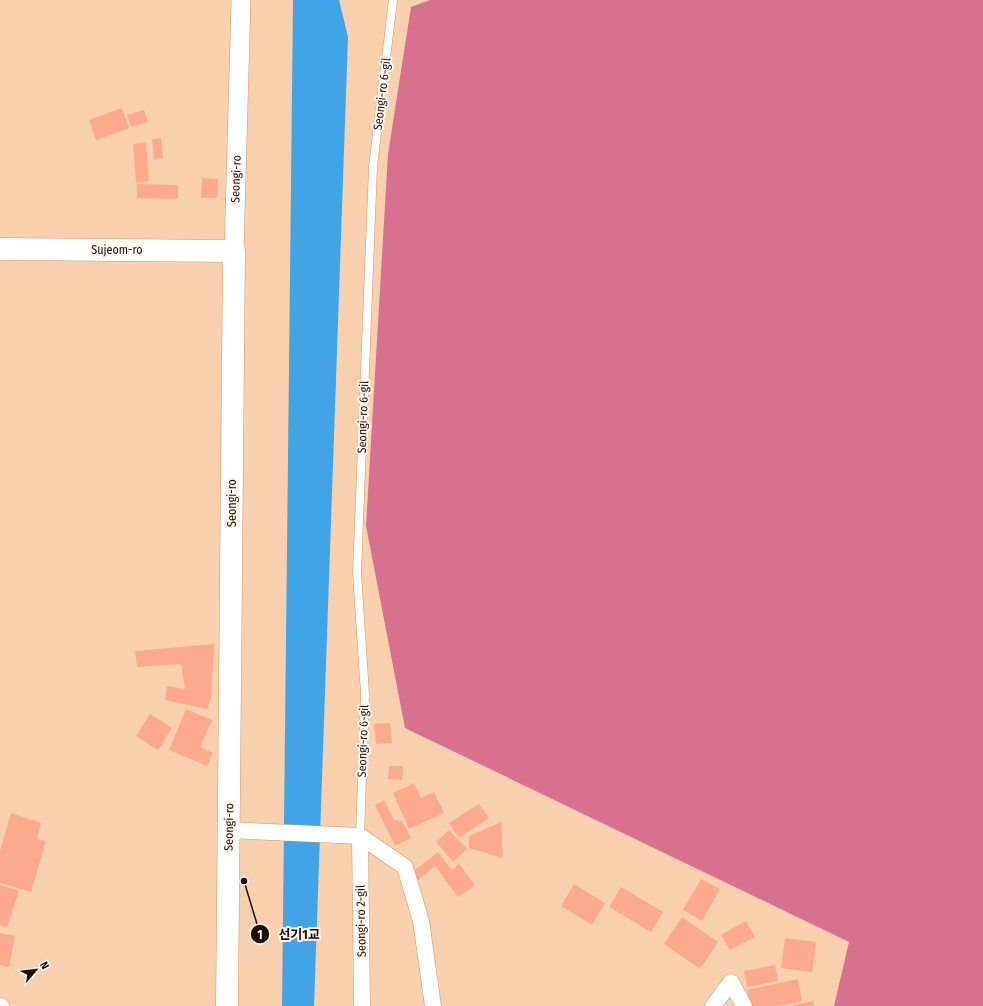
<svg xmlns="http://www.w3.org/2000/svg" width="983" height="1006" font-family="'Fira Sans Condensed','Noto Sans KR',sans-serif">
<rect width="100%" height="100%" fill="#f8d0ae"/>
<!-- forest -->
<path fill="#d87090" d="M430 0H983V1006H834L849 942 405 728 366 526 388 154 411 7Z"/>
<!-- water -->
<path fill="#40a4e7" d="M293 0H339L348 37 314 1006H282Z"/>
<!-- building -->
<path fill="#fcaa8b" d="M122 108 129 128 96 140 89 120Z
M144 110 148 122 131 127 127 115Z
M161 138 163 158 154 159 152 139Z
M146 143 149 181 136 183 133 144Z
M202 178 218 179 217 198H201Z
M137 184 178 185V199L137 198Z
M214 644 211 698 207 709 165 700 167 686 185 689 181 664 137 667 135 651Z
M186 709 212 720 200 747 213 753 207 766 169 750Z
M150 714 172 728 158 750 136 736Z
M390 723 392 743 376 744 374 724Z
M389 766H403L402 780 388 779Z
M414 783 421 798 434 792 444 813 409 829 393 793Z
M384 800 394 820 402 821 411 838 395 846 375 805Z
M479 804 489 818 459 838 449 823Z
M11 813 41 823 37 839 46 841 31 892 0 883V851Z
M501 822 503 858 469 848V836Z
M449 830 467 849 453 862 436 842Z
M438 852 452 870 459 864 475 885 458 897 435 866 417 881 411 873Z
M701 879 720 889 702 921 683 910Z
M574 884 605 903 592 925 561 906Z
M0 885 19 891 7 927 0 925Z
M621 887 663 912 651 932 609 907Z
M682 917 718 942 700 969 664 944Z
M746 921 755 937 730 950 721 935Z
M0 933 15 936 9 967 0 965Z
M785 938 816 942 812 972 781 968Z
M775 965 778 981 747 987 744 971Z
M798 979 802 1001 777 1006H750L747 990Z
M813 1001 814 1006H793V1005Z"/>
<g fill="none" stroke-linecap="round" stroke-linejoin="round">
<!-- service casing -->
<g stroke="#d3955c" stroke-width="9">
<path id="service" d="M360 836 365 694 357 573 373 167 393 0"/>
</g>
<!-- minor casing -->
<g stroke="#d3955c" stroke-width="17">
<path id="minor" d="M229 830 360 836 405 867 421 921 433 1006
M360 836 362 1006
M0 1006H1
M713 1006 731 982 744 1006"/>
</g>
<!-- tertiary casing -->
<g stroke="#d3955c" stroke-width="20">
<path id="tertiary" d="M234 251 241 0"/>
</g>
<!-- secondary casing -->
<g stroke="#d3955c" stroke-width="23">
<path id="secondary" d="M0 249 234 251 227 1006"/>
</g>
<!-- service -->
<use href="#service" stroke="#fff" stroke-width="8"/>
<!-- minor -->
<use href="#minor" stroke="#fff" stroke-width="16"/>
<!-- tertiary -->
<use href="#tertiary" stroke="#fff" stroke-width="19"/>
<!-- secondary -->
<use href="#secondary" stroke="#fff" stroke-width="22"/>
</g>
<g text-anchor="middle" stroke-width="4" stroke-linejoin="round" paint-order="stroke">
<!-- street labels -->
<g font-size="12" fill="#220b00" stroke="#fff8f2">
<text transform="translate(382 94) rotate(-83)" y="4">Seongi-ro 6-gil</text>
<text transform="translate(236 179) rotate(-88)" y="4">Seongi-ro</text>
<text x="117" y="254">Sujeom-ro</text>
<text transform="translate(363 417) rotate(-88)" y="4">Seongi-ro 6-gil</text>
<text transform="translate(232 503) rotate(-90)" y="4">Seongi-ro</text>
<text transform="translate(363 741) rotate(-88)" y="4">Seongi-ro 6-gil</text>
<text transform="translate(229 827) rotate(-89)" y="4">Seongi-ro</text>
<text transform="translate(361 921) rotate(-91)" y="4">Seongi-ro 2-gil</text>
</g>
</g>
<!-- callouts -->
<path fill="none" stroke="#220b00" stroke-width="1.5" d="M244 881L260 934"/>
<g fill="#220b00" stroke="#fff8f2" stroke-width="1.5">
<circle cx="244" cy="881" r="4"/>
<circle cx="260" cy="934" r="10"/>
</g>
<g font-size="12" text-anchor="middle" font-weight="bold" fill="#fff">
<text x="260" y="939">1</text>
</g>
<g font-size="13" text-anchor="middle" font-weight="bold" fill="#220b00" stroke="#fff8f2" stroke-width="4" stroke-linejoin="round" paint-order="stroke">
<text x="299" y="939">선기1교</text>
</g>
<!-- north arrow -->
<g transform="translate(36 970) rotate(62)" stroke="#fff8f2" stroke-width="3" paint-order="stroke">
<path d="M0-3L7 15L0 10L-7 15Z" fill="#220b00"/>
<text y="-6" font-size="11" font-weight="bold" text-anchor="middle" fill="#220b00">N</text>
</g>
</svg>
